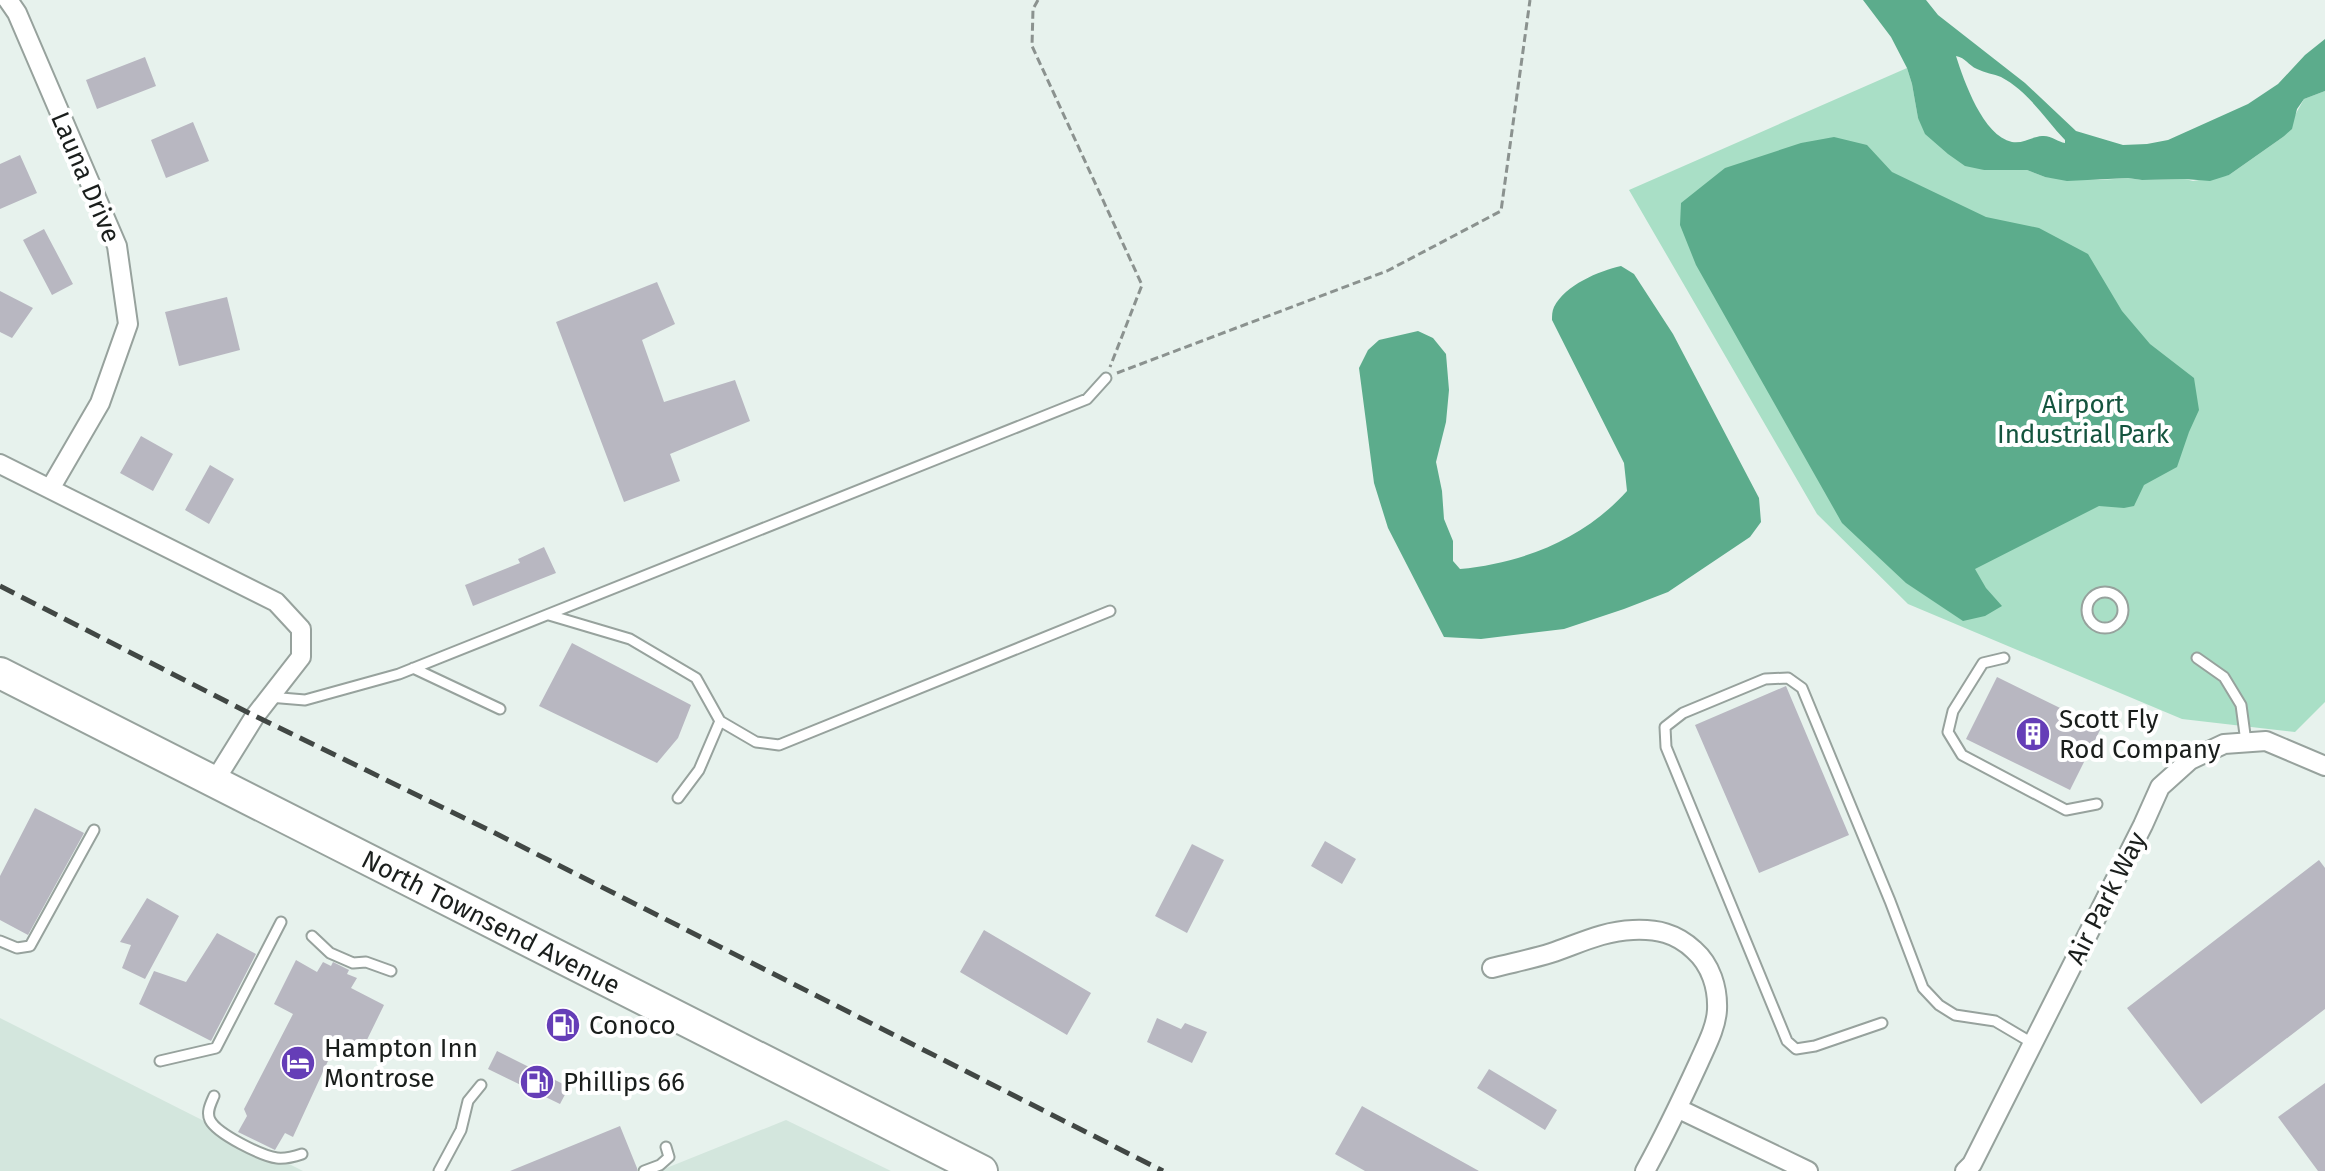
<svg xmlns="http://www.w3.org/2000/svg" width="2325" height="1171" font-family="'Fira Sans',sans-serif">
<rect width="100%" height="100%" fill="#e7f2ed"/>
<!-- built -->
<path fill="#d3e6dd" d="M0 1018 303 1171H0Z
M786 1120 891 1171H659Z"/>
<!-- green -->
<path fill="#a9dfc6" d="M1907 68 1912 84 1918 118 1984 170H2027L2045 177 2100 180 2128 178 2142 180 2185 179 2193 181 2229 175 2283 137 2304 99 2325 91V702L2295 732 2182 719 1908 604 1817 514 1629 190Z"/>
<!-- water -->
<path fill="#5cac8c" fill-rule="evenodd" d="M1863 0H1926L1938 15 2025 83 2076 131 2123 145 2147 144 2168 140 2248 104 2278 84 2305 55 2325 39V91L2304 99 2297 109 2292 129 2283 137 2229 175 2210 181 2185 179 2142 180 2128 178 2067 181 2045 177 2027 170H1984L1965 166 1948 154 1925 134 1918 118 1912 84 1907 68 1891 37ZM1956 56C1966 58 1968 65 1977 69 1985 73 1994 74 2001 77 2028 91 2045 119 2065 140V143C2058 142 2051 135 2042 136 2031 137 2023 144 2012 142 1983 136 1964 81 1956 56Z
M1834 137 1867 145 1892 172 1986 217 2039 228 2088 254 2122 311 2150 344 2194 378 2199 410 2189 432 2177 467 2144 485 2134 506 2124 508 2099 506 1975 569 1986 588 2002 606 1985 616 1963 621 1906 583 1842 523 1696 265 1680 225 1681 203 1725 168 1801 143Z
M1621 266 1634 274 1673 334 1759 498 1761 522 1750 537 1668 592 1624 609 1564 629 1481 639 1444 637 1388 528 1374 483 1359 368 1368 350 1379 340 1418 331 1433 338 1446 354 1449 390 1446 422 1436 462 1442 491 1444 519 1453 541V561L1460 569C1523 563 1584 539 1627 491L1624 463 1552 320C1552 316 1552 311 1554 307 1565 285 1599 271 1621 266Z"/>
<!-- building -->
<path fill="#b8b7c1" d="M145 57 156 86 97 109 86 80Z
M193 122 209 161 166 178 151 140Z
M20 155 37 193 0 209V164Z
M44 229 73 284 52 295 23 240Z
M657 282 675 324 642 340 664 402 735 380 750 421 670 454 680 481 624 502 556 322Z
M0 291 33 308 12 338 0 332Z
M227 297 240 350 179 366 165 312Z
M141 436 173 454 153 491 120 473Z
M210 465 234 479 209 524 185 510Z
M544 547 556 573 473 606 465 585 520 563 518 559Z
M572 643 691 705 678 738 657 763 539 706Z
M1997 677 2101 728 2070 790 1966 739Z
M1786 686 1849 835 1759 873 1695 725Z
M35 808 84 833 28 935 0 920V876Z
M1325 841 1356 859 1342 884 1311 866Z
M1192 844 1224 860 1187 933 1155 916Z
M2319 860 2325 868V1009L2201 1104 2127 1008Z
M147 898 179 916 145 979 122 968 131 945 120 942Z
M984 930 1091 993 1067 1035 960 972Z
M217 933 256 954 211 1041 139 1004 154 971 186 982Z
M296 960 317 972 323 962 331 966 333 962 349 970 347 974 357 978 351 988 384 1005 362 1050 339 1037 293 1137 285 1133 275 1150 238 1132 247 1116 244 1109 293 1014 274 1004Z
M1157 1018 1181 1029 1185 1023 1207 1032 1192 1063 1147 1042Z
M497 1051 569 1087 560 1104 488 1069Z
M1489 1069 1557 1110 1545 1130 1477 1088Z
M2325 1083V1171H2318L2278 1117Z
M1362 1106 1479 1171H1365L1335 1154Z
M620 1126 637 1168V1171H510Z"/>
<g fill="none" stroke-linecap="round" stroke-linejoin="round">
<!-- service casing -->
<g stroke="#97a29d" stroke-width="13">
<path id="service" d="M2087 610a18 18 0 1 1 36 0a18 18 0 1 1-36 0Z
M549 615 630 639 696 678 720 721 756 742 779 745 1110 611
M2004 658 1983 663 1953 711 1948 732 1962 755 2066 810 2097 804
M2197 658 2224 677 2241 705 2246 742
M413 668 500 709
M269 697 305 700 399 674 1087 399 1106 378
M678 798 699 770 720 721
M312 936 330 953 353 963 366 962 391 971
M0 941 17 948 30 946 94 830
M1882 1023 1815 1046 1796 1049 1787 1041 1666 747 1665 727 1683 713 1765 679 1788 678 1802 688 1890 901 1923 988 1939 1005 1955 1015 1995 1021 2034 1044
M160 1061 216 1048 281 922
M214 1096C211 1103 206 1112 210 1120 217 1134 262 1156 277 1158 286 1159 293 1157 302 1154
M439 1171 461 1130 468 1101 481 1085
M644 1171 660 1165 669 1157 666 1147"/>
</g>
<!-- minor casing -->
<g stroke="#97a29d" stroke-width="22">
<path id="minor" d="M0 464 50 489 100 403 128 324 117 246 17 13 8 0
M50 489 276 602 301 629V657L255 716 214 782
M1492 968C1511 963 1532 959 1551 953 1578 944 1603 931 1633 930 1657 929 1676 933 1694 950 1711 965 1718 988 1717 1010 1716 1028 1706 1046 1699 1062 1682 1099 1665 1135 1645 1171
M1679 1109 1808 1171
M1965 1171 1972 1164 2143 825 2160 787 2190 760 2224 744 2266 741 2325 766"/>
</g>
<!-- trunk casing -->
<g stroke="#97a29d" stroke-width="34">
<path id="trunk" d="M0 673 982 1171"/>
</g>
<!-- path -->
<path stroke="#8b928f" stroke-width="3" stroke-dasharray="8 4" stroke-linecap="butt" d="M1038 0 1033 9 1032 46 1142 285 1110 367
M1117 373 1387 271 1501 211 1530 0"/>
<!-- service -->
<use href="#service" stroke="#fff" stroke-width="9"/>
<!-- minor -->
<use href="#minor" stroke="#fff" stroke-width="18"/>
<!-- trunk -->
<use href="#trunk" stroke="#fff" stroke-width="30"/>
<!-- rail -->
<path stroke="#414744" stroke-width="5" stroke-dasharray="16 8" stroke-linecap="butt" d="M0 586 255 716 495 833 1163 1171"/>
</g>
<!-- icons -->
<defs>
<g id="building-disc" transform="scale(1.8)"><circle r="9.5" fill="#653eb7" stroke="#fff"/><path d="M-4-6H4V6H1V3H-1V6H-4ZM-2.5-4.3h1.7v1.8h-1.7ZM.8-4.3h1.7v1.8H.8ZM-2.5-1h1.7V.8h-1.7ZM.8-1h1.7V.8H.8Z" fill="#fff"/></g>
<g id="fuel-disc" transform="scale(1.8)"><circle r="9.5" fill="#653eb7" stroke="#fff"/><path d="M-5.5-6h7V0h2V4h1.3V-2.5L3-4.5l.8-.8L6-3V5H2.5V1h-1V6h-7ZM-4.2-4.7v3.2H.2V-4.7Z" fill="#fff"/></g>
<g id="hotel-disc" transform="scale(1.8)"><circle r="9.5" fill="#653eb7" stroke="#fff"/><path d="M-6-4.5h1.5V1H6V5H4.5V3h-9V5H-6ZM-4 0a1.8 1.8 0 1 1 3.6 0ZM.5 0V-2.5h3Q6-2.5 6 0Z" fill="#fff"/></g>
</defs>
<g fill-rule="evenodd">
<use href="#building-disc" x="2033" y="734"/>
<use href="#fuel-disc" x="563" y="1025"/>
<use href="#hotel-disc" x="298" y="1063"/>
<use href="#fuel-disc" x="537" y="1082"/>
</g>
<g text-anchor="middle" stroke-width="8" stroke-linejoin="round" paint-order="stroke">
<!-- street labels -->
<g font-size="26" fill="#1a1e1c" stroke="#fff">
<text transform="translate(86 177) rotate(67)" y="9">Launa Drive</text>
<text transform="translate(2106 898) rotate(-63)" y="9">Air Park Way</text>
<text transform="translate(491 922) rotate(27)" y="9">North Townsend Avenue</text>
</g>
<!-- park labels -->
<g font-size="26" fill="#14543e" stroke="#fff">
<text x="2083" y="413">Airport<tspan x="2083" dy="30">Industrial Park</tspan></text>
</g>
<!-- poi labels -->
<g font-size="26" fill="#1a1e1c" stroke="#fff" text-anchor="start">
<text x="2059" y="728">Scott Fly<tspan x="2059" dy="30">Rod Company</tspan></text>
<text x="589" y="1034">Conoco</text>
<text x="324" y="1057">Hampton Inn<tspan x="324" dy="30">Montrose</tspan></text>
<text x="563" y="1091">Phillips 66</text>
</g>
</g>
</svg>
